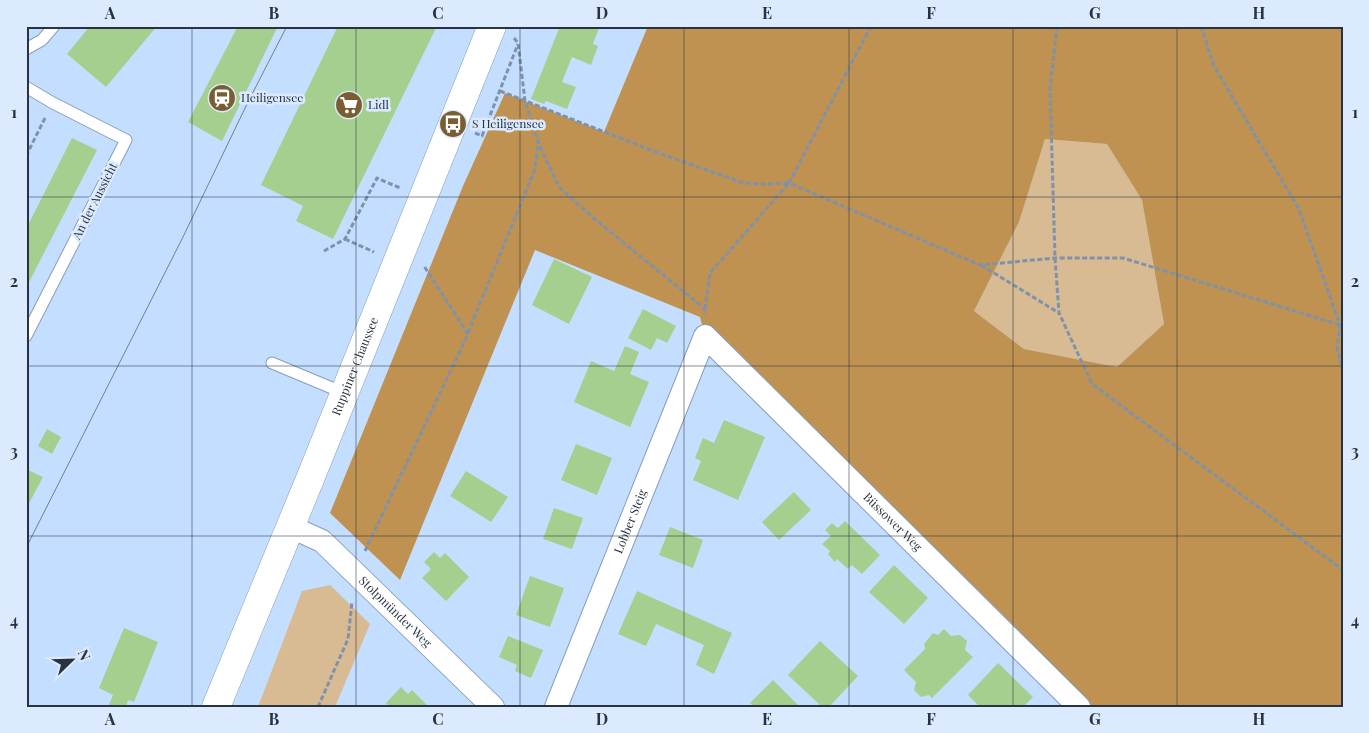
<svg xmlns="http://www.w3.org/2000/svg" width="1369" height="733" font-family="'Playfair Display',serif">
<rect width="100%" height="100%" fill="#c4deff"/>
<!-- green -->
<path fill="#d8ba93" d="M1045 139 1107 144 1142 200 1164 324 1117 367 1024 349 974 311 1019 222Z
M330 585 370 624 335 707H258L302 591Z"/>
<!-- forest -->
<path fill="#bf9251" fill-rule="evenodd" d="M648 26H1343V707H1079L705 336 700 317 535 250 400 580 330 513 463 186 505 93 604 132ZM1045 139 1107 144 1142 200 1164 324 1117 367 1024 349 974 311 1019 222Z"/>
<!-- building -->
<path fill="#a5cf8e" d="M90 26H157L106 87 67 54Z
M238 26H278L222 141 188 122Z
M338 26H437L333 239 296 221 303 206 261 185Z
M560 26H595L599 28 593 44 598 46 591 65 572 57 562 82 576 87 567 109 546 101 544 104 531 99Z
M72 138 97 150 26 288V229Z
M554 259 592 277 569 324 532 305Z
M643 309 676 326 667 343 657 338 651 350 628 338Z
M625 346 639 352 630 374 649 382 630 427 574 402 591 361 614 371Z
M724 420 765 437 738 500 693 480 701 461 695 458 703 438 714 443Z
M47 429 61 437 52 454 38 446Z
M576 444 612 458 597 495 561 480Z
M28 470 43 477 26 509V472Z
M466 471 508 497 491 522 450 496Z
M794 492 811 510 779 540 762 522Z
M554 508 583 518 572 549 543 539Z
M845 521 880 555 862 574 852 565 848 569 837 559 835 562 828 554 830 551 822 544 831 536 825 530 832 523 838 528Z
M670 527 703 540 693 568 659 555Z
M434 552 440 558 445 553 469 577 446 601 422 578 431 569 424 562Z
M894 565 928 598 904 624 869 592Z
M530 576 564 588 550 627 516 615Z
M637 591 732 633 714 674 696 665 704 645 656 624 646 646 618 634Z
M124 628 158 642 134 702 128 700 126 707H108L113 695 99 688Z
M944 629 951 636 960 635 967 641 965 650 973 657 932 698 929 695 921 697 914 690 916 682 904 670 925 649 924 644 933 633 938 635Z
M508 636 543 650 531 678 515 671 517 665 499 657Z
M820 641 858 676 829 707H822L788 675Z
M998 663 1033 697 1023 707H980L968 695Z
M773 680 800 707H754L750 703Z
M401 687 408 694 412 690 429 707H390L386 703Z"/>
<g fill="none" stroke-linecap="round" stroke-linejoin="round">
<!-- lane casing -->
<g stroke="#869ebd" stroke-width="13">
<path id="lane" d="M26 49 42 40 54 26
M26 87 53 103 126 140 26 336
M272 363 344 393"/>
</g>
<!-- street casing -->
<g stroke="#869ebd" stroke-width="24">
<g id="street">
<path id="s1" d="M291 527 322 541 493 707"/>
<path id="s2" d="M556 707 705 336 1079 707"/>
</g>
</g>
<!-- secondary casing -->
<g stroke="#869ebd" stroke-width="29">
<g id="secondary">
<path id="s3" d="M216 707 310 479 492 26"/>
</g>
</g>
<!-- path -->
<path stroke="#7f92ab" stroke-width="3" stroke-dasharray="5 2.5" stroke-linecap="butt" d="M871 26 789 183 980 265 1055 258H1123L1340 325 1343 324
M1057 26 1050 89 1055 258 1059 313 1092 384 1343 570
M1201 26 1214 66 1299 209 1340 325 1337 348 1343 371
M514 38 518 43 525 101 538 142 559 187 597 221 705 309V315
M500 91 656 152 744 183 764 184 789 183
M475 133 482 136 518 44
M26 156 45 118
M345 239 374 252
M324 251 345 239 377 178 400 188
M981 265 1059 313
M705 309 710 273 789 183
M468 333 535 169 538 143
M365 551 468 334 424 266
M318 707 348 639 352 602"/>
<!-- lane -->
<use href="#lane" stroke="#fff" stroke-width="11"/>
<!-- street -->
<use href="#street" stroke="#fff" stroke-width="22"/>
<!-- secondary -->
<use href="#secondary" stroke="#fff" stroke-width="28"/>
<!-- tram -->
<path stroke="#6f8096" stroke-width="1" d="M26 548 183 237 247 104 287 26"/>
</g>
<!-- grid -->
<path fill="none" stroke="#293340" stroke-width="1" stroke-opacity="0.55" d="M192 26V707M356 26V707M520 26V707M684 26V707M849 26V707M1013 26V707M1177 26V707M26 197H1343M26 366H1343M26 536H1343"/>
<!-- icons -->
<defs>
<g id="station-disc" transform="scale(1.4375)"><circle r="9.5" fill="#7b5d32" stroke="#dbeafe"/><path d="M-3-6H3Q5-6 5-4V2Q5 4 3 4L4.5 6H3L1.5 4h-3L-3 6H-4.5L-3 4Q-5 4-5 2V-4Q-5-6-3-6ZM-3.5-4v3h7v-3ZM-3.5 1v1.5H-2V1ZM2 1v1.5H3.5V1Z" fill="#fff"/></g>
<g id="supermarket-disc" transform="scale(1.4375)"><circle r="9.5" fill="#7b5d32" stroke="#dbeafe"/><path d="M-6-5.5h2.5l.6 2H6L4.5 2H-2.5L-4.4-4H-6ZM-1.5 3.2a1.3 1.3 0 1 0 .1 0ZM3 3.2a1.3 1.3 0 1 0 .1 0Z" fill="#fff"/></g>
<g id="bus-disc" transform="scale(1.4375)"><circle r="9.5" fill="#7b5d32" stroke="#dbeafe"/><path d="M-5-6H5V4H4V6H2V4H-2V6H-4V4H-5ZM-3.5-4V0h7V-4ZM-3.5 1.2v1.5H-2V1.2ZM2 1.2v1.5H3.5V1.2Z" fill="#fff"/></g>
</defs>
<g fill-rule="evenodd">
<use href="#station-disc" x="222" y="98"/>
<use href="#supermarket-disc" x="349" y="105"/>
<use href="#bus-disc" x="453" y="124"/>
</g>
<g text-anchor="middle" stroke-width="5" stroke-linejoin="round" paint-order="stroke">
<!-- poi labels -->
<g font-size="12" fill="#293340" stroke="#dbeafe" text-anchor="start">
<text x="241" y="102">Heiligensee</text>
<text x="368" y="109">Lidl</text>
<text x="472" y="128">S Heiligensee</text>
</g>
<!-- street labels -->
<g font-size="12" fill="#293340" stroke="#dbeafe">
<text transform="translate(95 201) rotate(-63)" y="4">An der Aussicht</text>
<text dy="4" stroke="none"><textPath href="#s3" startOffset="368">Ruppiner Chaussee</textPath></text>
<text dy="4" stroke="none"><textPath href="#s2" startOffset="200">Lobber Steig</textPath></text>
<text dy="4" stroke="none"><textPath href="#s2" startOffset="664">Büssower Weg</textPath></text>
<text dy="4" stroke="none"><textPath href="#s1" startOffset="136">Stolpmünder Weg</textPath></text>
</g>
</g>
<!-- border -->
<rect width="1369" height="733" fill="none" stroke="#dbeafe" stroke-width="55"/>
<!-- north arrow -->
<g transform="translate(72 660) rotate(67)" stroke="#dbeafe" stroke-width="4" paint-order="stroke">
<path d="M0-4L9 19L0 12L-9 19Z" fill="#293340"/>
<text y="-8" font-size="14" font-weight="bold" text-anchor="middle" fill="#293340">N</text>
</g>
<rect x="28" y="28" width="1314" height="678" fill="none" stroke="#293340" stroke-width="2"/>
<g font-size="16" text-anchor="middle" font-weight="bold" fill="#293340">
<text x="110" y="19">A</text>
<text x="274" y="19">B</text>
<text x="438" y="19">C</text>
<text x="602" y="19">D</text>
<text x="767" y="19">E</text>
<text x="931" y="19">F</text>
<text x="1095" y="19">G</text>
<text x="1259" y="19">H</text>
<text x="14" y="118">1</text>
<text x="1355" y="118">1</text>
<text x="14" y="287">2</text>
<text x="1355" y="287">2</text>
<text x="14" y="457">3</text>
<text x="1355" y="457">3</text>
<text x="14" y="626">4</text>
<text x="1355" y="626">4</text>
<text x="110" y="725">A</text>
<text x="274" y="725">B</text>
<text x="438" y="725">C</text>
<text x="602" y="725">D</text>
<text x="767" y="725">E</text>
<text x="931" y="725">F</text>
<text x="1095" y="725">G</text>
<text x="1259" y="725">H</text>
</g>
</svg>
